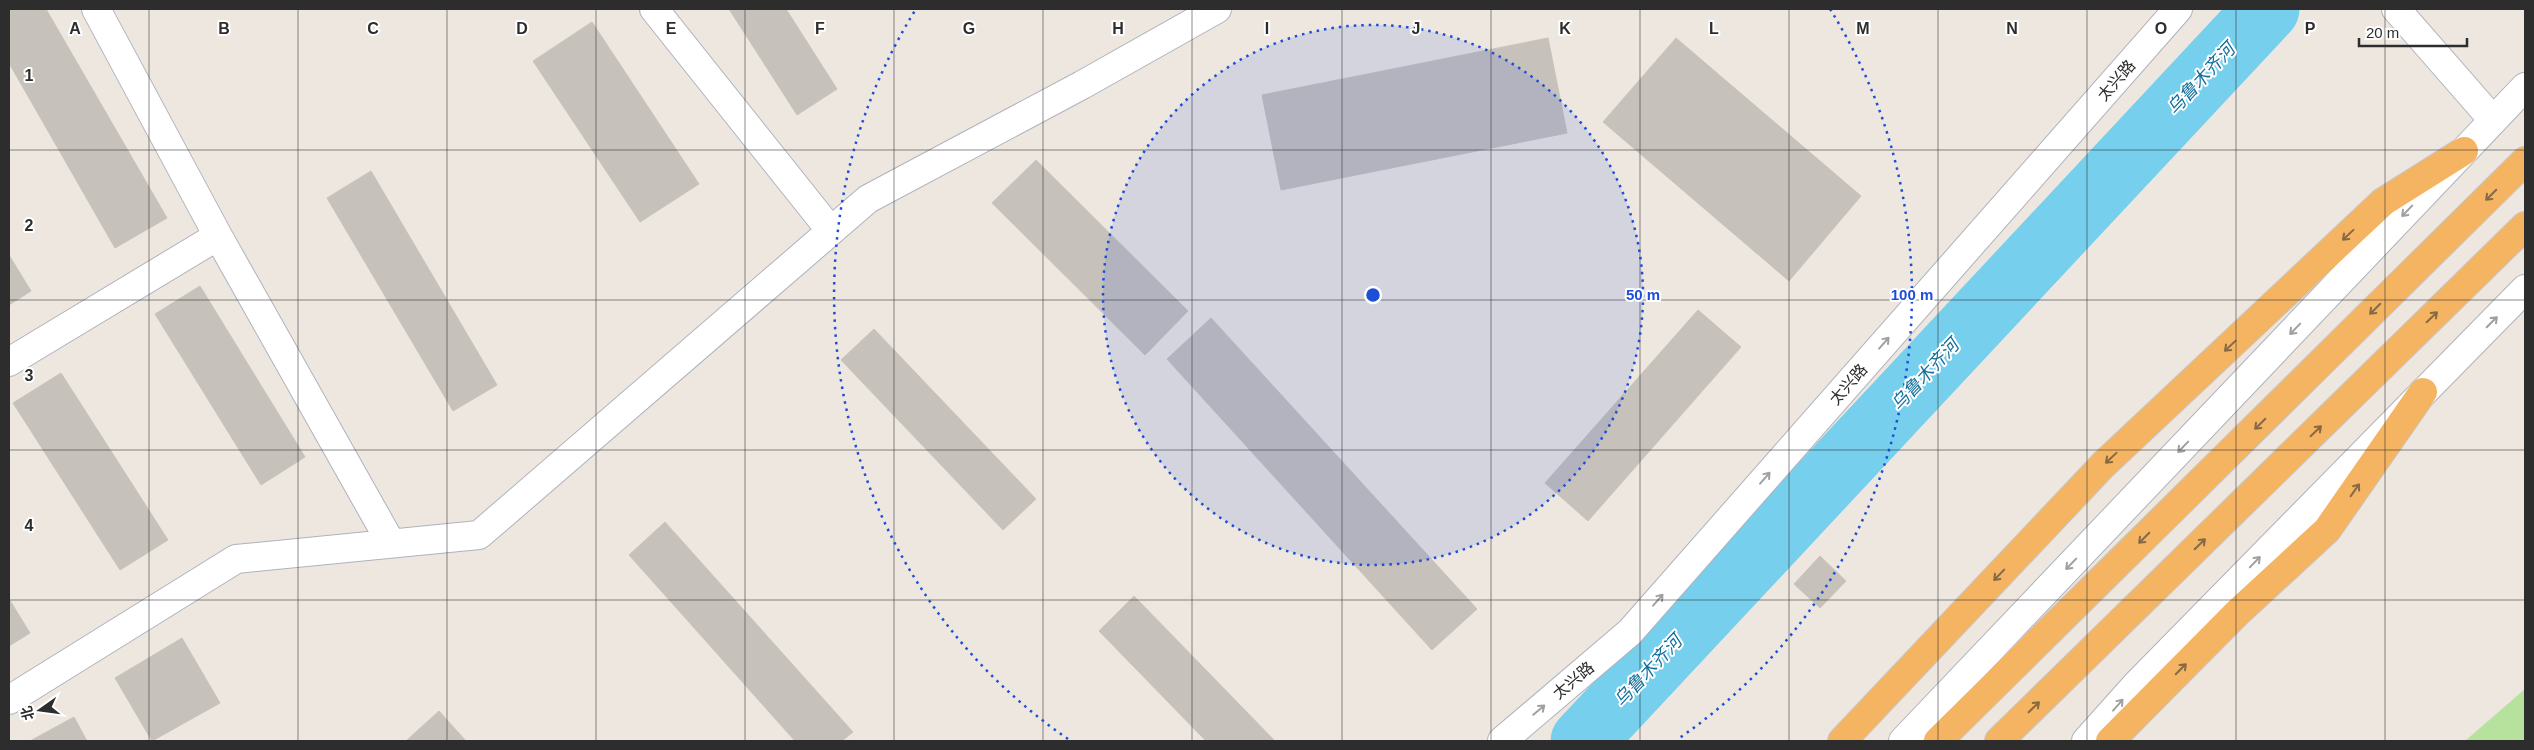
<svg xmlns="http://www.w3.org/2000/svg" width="2534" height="750" font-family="Helvetica,'Noto Sans SC',sans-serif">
<rect width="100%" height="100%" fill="#ede7e0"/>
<!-- green -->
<path fill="#b7e29e" d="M2525 689V741H2465Z"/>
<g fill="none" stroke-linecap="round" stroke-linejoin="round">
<!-- river -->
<path stroke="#76cfec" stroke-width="65" d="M1583 741 2267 9"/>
</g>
<!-- building -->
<path fill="#c6c2bb" stroke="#c9c3b9" d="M9 9H46L167 218 115 248 9 63Z
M729 9H786L837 89 797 115Z
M592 22 699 184 640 222 533 61Z
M1548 38 1567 133 1281 190 1262 95Z
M1676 38 1861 196 1789 281 1603 122Z
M1036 160 1188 311 1145 355 992 203Z
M371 171 497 385 453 411 327 198Z
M9 255 31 291 9 305Z
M200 286 305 457 261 485 155 314Z
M1698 310 1741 347 1588 521 1545 483Z
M1211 318 1477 609 1432 650 1167 359Z
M874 329 1036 499 1003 530 841 360Z
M61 373 168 540 120 570 13 403Z
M665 522 853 732 842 741H795L629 555Z
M1820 556 1846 581 1820 608 1794 584Z
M1134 596 1275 741H1206L1099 631Z
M9 599 30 633 9 646Z
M182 638 220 703 152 741 115 678Z
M439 711 466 741H406Z
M74 717 87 741H30Z"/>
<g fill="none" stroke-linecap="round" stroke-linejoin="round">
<!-- minor casing -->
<g stroke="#b0b2bc" stroke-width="30">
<path id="minor" d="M96 9 218 236 391 543
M654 9 831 231
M2396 9 2493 120
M9 362 218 236
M9 700 236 559 479 535 868 199 1082 85 1217 9
M1502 741 1630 632 2178 9"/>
</g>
<!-- secondary casing -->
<g stroke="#b0b2bc" stroke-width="30">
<path id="secondary" d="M1903 741 2525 87
M2086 741 2136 685 2525 289"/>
</g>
<!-- trunk casing -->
<g stroke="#c8c8c8" stroke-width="30">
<path id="trunk" d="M1842 741 2103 465 2383 202 2464 151
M1938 741 2525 161
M1999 741 2525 226
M2110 741 2237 613 2327 530 2423 392"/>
</g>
<!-- minor -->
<use href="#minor" stroke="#fff" stroke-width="28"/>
<!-- secondary -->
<use href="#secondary" stroke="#fff" stroke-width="28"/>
<!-- trunk -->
<use href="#trunk" stroke="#f4b462" stroke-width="28"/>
</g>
<!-- one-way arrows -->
<defs><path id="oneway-shaft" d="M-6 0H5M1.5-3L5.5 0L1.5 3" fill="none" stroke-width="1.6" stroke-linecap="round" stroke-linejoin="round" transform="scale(1.25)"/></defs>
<g stroke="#876a45">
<use href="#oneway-shaft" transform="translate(2491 195) rotate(135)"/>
<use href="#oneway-shaft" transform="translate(2348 235) rotate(137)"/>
<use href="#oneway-shaft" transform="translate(2375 309) rotate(135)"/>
<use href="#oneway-shaft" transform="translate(2432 317) rotate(-44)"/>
<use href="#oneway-shaft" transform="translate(2230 346) rotate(137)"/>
<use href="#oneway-shaft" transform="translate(2260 424) rotate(135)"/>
<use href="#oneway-shaft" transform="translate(2316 431) rotate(-44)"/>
<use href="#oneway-shaft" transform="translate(2111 458) rotate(137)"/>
<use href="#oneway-shaft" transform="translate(2355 490) rotate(-55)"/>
<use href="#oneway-shaft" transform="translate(2144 538) rotate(135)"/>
<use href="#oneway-shaft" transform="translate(2200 544) rotate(-44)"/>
<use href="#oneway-shaft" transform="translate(1999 575) rotate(134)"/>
<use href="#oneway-shaft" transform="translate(2181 669) rotate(-45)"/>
<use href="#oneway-shaft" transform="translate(2034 707) rotate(-44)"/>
</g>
<g stroke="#a0a0a0">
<use href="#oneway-shaft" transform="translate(2407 211) rotate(134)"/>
<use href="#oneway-shaft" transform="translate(2492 322) rotate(-45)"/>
<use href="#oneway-shaft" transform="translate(2295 329) rotate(134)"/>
<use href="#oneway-shaft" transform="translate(1884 343) rotate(-49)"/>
<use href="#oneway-shaft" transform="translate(2183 447) rotate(134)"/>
<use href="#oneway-shaft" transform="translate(1765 478) rotate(-49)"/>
<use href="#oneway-shaft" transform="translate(2255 562) rotate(-46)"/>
<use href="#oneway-shaft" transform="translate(2071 564) rotate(134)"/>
<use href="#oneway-shaft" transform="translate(1658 600) rotate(-49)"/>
<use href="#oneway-shaft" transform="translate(2118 705) rotate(-49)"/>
<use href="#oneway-shaft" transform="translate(1539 710) rotate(-40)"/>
</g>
<!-- grid -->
<path fill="none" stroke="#2d2d2d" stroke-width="1" stroke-opacity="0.55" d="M149 9V741M298 9V741M447 9V741M596 9V741M745 9V741M894 9V741M1043 9V741M1192 9V741M1342 9V741M1491 9V741M1640 9V741M1789 9V741M1938 9V741M2087 9V741M2236 9V741M2385 9V741M9 150H2525M9 300H2525M9 450H2525M9 600H2525"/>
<!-- distance rings -->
<circle cx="1373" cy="295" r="270" fill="#1d4ed8" fill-opacity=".12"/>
<g fill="none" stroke="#1d4ed8" stroke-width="2.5" stroke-dasharray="2.5 5">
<circle cx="1373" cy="295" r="270"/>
<path d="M1068 739A539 539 0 0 1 916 9M1830 9A539 539 0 0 1 1678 739"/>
</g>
<g text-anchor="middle" stroke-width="4" stroke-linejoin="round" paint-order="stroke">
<!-- street labels -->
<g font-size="16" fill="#2d2d2d" stroke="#fff">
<text transform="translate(2116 80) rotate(-49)" y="6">太兴路</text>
<text transform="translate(1848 384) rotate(-49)" y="6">太兴路</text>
<text transform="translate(1573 680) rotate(-40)" y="6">太兴路</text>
</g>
<!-- water labels -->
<g font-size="18" font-style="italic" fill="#126f9b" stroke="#fff">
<text transform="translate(2201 79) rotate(-47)" y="6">乌鲁木齐河</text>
<text transform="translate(1925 375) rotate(-47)" y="6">乌鲁木齐河</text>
<text transform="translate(1648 671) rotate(-47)" y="6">乌鲁木齐河</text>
</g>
</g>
<g font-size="16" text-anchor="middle" font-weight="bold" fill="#2d2d2d" stroke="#fff" stroke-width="4" stroke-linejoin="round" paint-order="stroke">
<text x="75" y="34">A</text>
<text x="224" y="34">B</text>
<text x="373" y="34">C</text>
<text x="522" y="34">D</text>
<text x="671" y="34">E</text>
<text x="820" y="34">F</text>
<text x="969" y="34">G</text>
<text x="1118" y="34">H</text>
<text x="1267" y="34">I</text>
<text x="1416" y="34">J</text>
<text x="1565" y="34">K</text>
<text x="1714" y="34">L</text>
<text x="1863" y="34">M</text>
<text x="2012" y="34">N</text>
<text x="2161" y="34">O</text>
<text x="2310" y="34">P</text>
<text x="29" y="81">1</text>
<text x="29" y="231">2</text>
<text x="29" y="381">3</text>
<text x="29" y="531">4</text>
</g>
<circle cx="1373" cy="295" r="8" fill="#1d4ed8" stroke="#fff" stroke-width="2.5"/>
<g font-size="15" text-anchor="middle" font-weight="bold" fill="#1d4ed8" stroke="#fff" stroke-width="4" stroke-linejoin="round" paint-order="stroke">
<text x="1643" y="300">50 m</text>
<text x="1912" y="300">100 m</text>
</g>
<!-- border -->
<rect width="2534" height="750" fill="none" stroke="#2d2d2d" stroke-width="20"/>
<!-- north arrow -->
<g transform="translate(40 710) rotate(256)" stroke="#ffffff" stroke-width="4" paint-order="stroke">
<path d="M0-4L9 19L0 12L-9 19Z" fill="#2d2d2d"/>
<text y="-8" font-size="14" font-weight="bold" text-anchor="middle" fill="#2d2d2d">北</text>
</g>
<!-- scale -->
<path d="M2359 38v8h108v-8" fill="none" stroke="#2d2d2d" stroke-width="2.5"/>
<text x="2366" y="38" font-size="15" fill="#2d2d2d" stroke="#ffffff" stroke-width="4" paint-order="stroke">20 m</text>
</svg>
